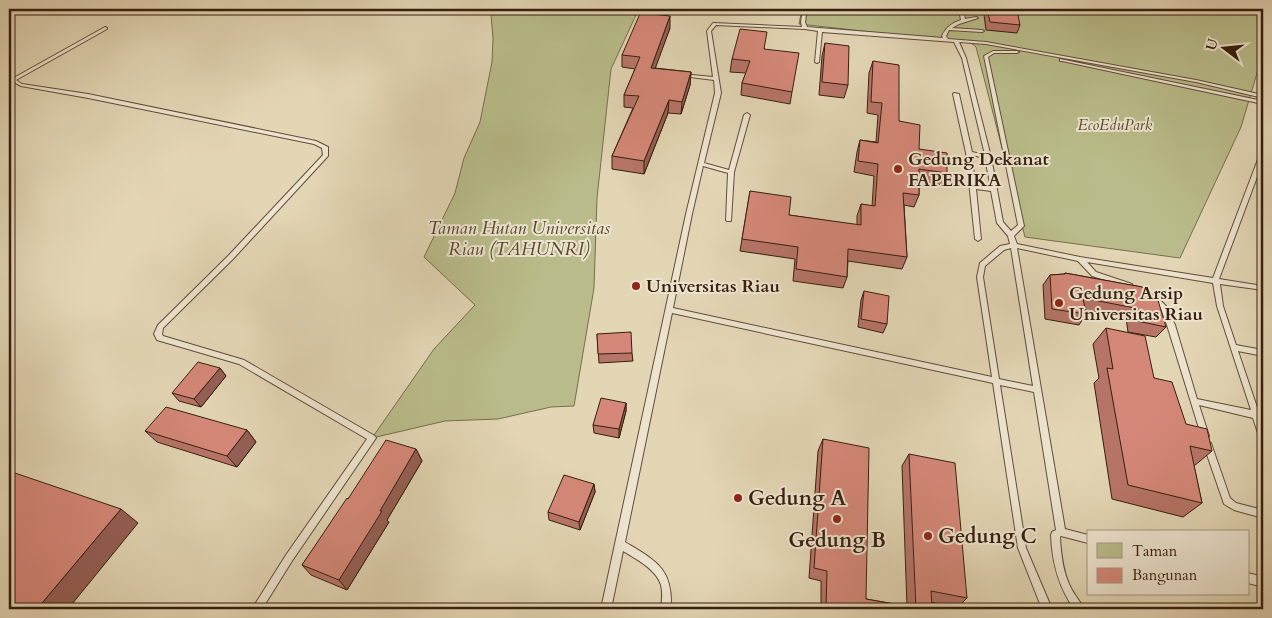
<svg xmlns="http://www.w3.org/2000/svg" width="1272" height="618" font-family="Cardo,serif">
<rect width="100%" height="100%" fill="#e3d6b5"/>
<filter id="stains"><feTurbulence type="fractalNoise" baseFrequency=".004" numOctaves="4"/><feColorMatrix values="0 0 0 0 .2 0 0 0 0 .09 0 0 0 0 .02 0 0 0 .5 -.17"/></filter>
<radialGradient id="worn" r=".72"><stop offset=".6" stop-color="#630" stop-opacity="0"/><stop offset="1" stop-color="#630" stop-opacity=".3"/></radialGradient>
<!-- green -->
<path fill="#b9bc8a" stroke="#786d4c" d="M486 9H593L636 15 611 69 597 198 594 288 574 406 551 407 498 419 445 421 372 438 434 349 475 305 424 257 455 193 464 158 480 122 492 62 493 38 491 15Z
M802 9H1259L1263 23V53L1241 127 1180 258 1025 237 976 47 971 43 799 24Z"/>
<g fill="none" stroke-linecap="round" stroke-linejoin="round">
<!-- lane casing -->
<g stroke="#624c38" stroke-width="2">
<path id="lane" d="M803 9H807L805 22 807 27 943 38 942 36C946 27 952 23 961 20L959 9H963L965 19 976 17 978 18 959 24 952 28 982 30 984 31 982 32 949 30 946 36 948 39 986 42 1196 80 1263 95V98L1196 82 986 44 959 42 966 58 991 157 1003 222 1011 231 1018 225 984 56 993 51H1017L1019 52 1017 53H994L988 57 1024 226 1014 236 1017 244 1080 257 1213 278 1260 154 1263 152V161L1219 279 1263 286V290L1220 284 1223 306 1236 345 1263 350V356L1238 351 1263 425V439L1260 438 1259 436 1253 418 1199 405 1209 436 1208 438 1205 439 1202 438 1167 325 1161 309 1150 297 1151 295H1155L1166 306 1175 325 1197 399 1251 410 1217 306 1213 283 1087 262 1096 272 1132 284 1133 286 1130 288 1092 276 1078 261 1017 248 1065 529 1088 535V543L1061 536 1060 537C1061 555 1063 573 1071 588 1075 596 1081 602 1084 609H1074C1058 586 1052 562 1051 535L1052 532 1056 530 1034 392 1000 385 1026 548 1052 609H1042L1018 548 993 383 672 313 625 542C656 561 673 568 671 609H661C662 601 663 593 661 585 656 569 636 559 623 551L611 609H601L686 214 715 93 714 80 682 76 680 75 682 74 713 77 707 31 713 23 802 27 801 22ZM716 25 805 29 818 31 815 62 817 63 819 62 822 32 954 42 962 58 985 155 972 152 959 94 954 93 953 94 966 153 975 239 978 241 981 239 976 189 991 191 997 223 1008 236 1010 244 1000 246 980 263 977 277 992 377 673 308 692 214 703 166 728 173 726 220 727 221H731L734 172 750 115 747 113 744 115 729 170 704 163 721 93 711 31ZM972 155 985 158 991 188 975 185ZM1011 248 1033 386 999 379 983 277 985 266 1004 250Z
M105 27 107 28V29L16 80 22 84 88 94 316 141 328 147V156L233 259 163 328 162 334 163 336 244 360 375 436 376 438 292 561 262 609H252L286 555 367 439 239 364 157 340 154 334 158 325 229 255 323 155 322 148 314 144 88 98 21 86 10 80Z
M1060 59 1263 101V104L1062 61H1060Z
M1208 442 1211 443 1212 446 1230 498 1236 503 1263 510V518L1234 510 1224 504 1204 446 1205 443Z
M1248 573 1263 577V587L1248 583Z"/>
</g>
<!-- lane -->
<use href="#lane" fill="#ede4cf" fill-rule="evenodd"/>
</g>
<!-- wall -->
<path fill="#b77568" stroke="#371e0f" d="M986 9H1004L1020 25 1017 33 986 30 984 15Z
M658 15 670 28 655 68 691 72 690 85 681 114 668 113 644 174 612 169V156L633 108 624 107V95L635 69 622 67V55Z
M825 43 848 85 844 98 819 95 822 56Z
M765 49 792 92 790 104 741 95 742 83 746 73 730 72 732 59Z
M873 61 899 121 919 149 947 173 942 185 919 181V195L914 207 904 205 907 257 902 269 848 261 847 277 843 288 793 281 795 259 740 251 750 191 789 215 857 225V216L861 204 872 206 874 176 854 172 857 152 860 140 876 142 878 115 867 113 869 73Z
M1065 273 1142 287 1166 327 1156 337 1128 332 1126 318 1086 310V314L1079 325 1045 319 1043 285 1050 275 1064 274Z
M864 291 887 324 883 333 858 327 861 300Z
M1106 328 1154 378 1186 424 1212 451 1194 466 1202 503 1183 517 1112 499 1094 383 1099 378 1093 344Z
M597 334 632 353 633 361 599 363Z
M220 368 226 376 201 407 179 401 172 393Z
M626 403V411L619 438 594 433 593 425Z
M247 430 256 442 237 467 157 442 145 431Z
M823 439 866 599 907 606 902 466 909 454 967 598 957 608 931 602 932 609H821V581L809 578 818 451Z
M416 449 422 461 387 520 389 522 347 590 311 575 302 565 348 499Z
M594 484 595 492 580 530 549 520 548 512Z"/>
<!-- shaded-wall -->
<path fill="#955f55" stroke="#371e0f" d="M655 9H661L652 26V14Z
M670 16V28L651 80V68Z
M691 72 690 85 681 114 682 102Z
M669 100 668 113 644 174V161Z
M220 368 226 376 201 407 194 399Z
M626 403V411L619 438V429Z
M247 430 256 442 237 467 227 456Z
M416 449 422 461 387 520 389 522 347 590 339 580Z
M594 484 595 492 580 530 579 522Z
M121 509 138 523 68 609H37Z"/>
<!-- building -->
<path fill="#d58879" stroke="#371e0f" d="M642 9H655L652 14 670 16 651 68 691 72 682 102 669 100 644 161 612 156 639 96 624 95 640 57 622 55Z
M987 9H1004L1017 10 1020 25 990 22Z
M740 29 767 32 764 49 799 53 792 92 742 83 750 61 732 59Z
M825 43 849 46 848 85 822 82Z
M873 61 899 65V121L920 125 919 149 947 153V173L919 169V195L903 193 907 257 848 249 847 277 796 269 798 247 742 239 750 191 791 197 789 215 861 225V204L875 206 878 164 858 161 860 140 878 143 882 103 871 102Z
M1065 273 1142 287 1157 297 1166 327 1137 321 1135 308 1083 298 1086 314 1052 309 1050 275 1065 274Z
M864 291 889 296 887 324 861 319Z
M1106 328 1145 336 1154 378 1172 382 1186 424 1207 429 1212 451 1190 446 1202 503 1128 485 1107 368 1113 369Z
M631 332 632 353 598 354 597 334Z
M198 362 220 368 194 399 172 393Z
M601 398 626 403 619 429 593 425Z
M166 407 247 430 227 456 145 431Z
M823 439 869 448 866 599 916 608 909 454 955 463 967 598 931 591 932 609H826L827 571 814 568Z
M386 440 416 449 380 511H382L339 580 302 565 347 498 348 499Z
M9 471 121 509 37 609H9Z
M564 475 594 484 579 522 548 512Z"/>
<!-- markers -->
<g fill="#8f2418" stroke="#ede4cf" stroke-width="2">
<circle cx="898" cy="169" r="5"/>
<circle cx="636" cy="286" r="5"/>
<circle cx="1059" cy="303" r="5"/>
<circle cx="738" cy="498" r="5"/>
<circle cx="837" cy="519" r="5"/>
<circle cx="928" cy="536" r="5"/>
</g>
<g text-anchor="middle" stroke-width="4" stroke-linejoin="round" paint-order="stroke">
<!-- far-park labels -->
<g font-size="15" font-style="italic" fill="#58462e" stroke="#ede4cf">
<text x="1115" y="130">EcoEduPark</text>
</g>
<!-- poi labels -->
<g font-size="18" font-weight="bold" fill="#371e0f" stroke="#ede4cf" text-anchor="start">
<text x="908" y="165">Gedung Dekanat<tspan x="908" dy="21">FAPERIKA</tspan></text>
<text x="646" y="292">Universitas Riau</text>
<text x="1069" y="299">Gedung Arsip<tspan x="1069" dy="21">Universitas Riau</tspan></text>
</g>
<!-- park labels -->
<g font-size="18" font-style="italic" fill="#58462e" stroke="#ede4cf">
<text x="519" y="234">Taman Hutan Universitas<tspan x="519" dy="21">Riau (TAHUNRI)</tspan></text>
</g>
<!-- near-poi labels -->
<g font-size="21" font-weight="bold" fill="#371e0f" stroke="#ede4cf" text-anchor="start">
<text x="748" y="505">Gedung A</text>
<text x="938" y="543">Gedung C</text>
<text x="837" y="547" text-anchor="middle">Gedung B</text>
</g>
</g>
<!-- margin -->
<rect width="1272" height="618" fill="none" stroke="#e3d6b5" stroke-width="30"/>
<rect x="10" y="10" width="1252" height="598" fill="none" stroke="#371e0f" stroke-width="2.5"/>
<rect x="15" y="15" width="1242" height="588" fill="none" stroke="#371e0f"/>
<!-- legend -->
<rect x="1087" y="530" width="162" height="65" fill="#ede4cf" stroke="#a49582"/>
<rect x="1097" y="543" width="25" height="15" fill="#b9bc8a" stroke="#a49582"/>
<text x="1132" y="556" font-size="15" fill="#371e0f">Taman</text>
<rect x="1097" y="568" width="25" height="15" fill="#d58879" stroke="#a49582"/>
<text x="1132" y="580" font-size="15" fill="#371e0f">Bangunan</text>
<!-- north arrow -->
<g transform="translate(1224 48) rotate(286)" stroke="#ede4cf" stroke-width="4" paint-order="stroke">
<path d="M0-4L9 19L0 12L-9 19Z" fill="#371e0f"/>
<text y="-8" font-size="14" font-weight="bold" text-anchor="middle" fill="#371e0f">U</text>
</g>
<rect width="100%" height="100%" filter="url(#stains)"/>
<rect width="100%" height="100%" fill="url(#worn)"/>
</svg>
